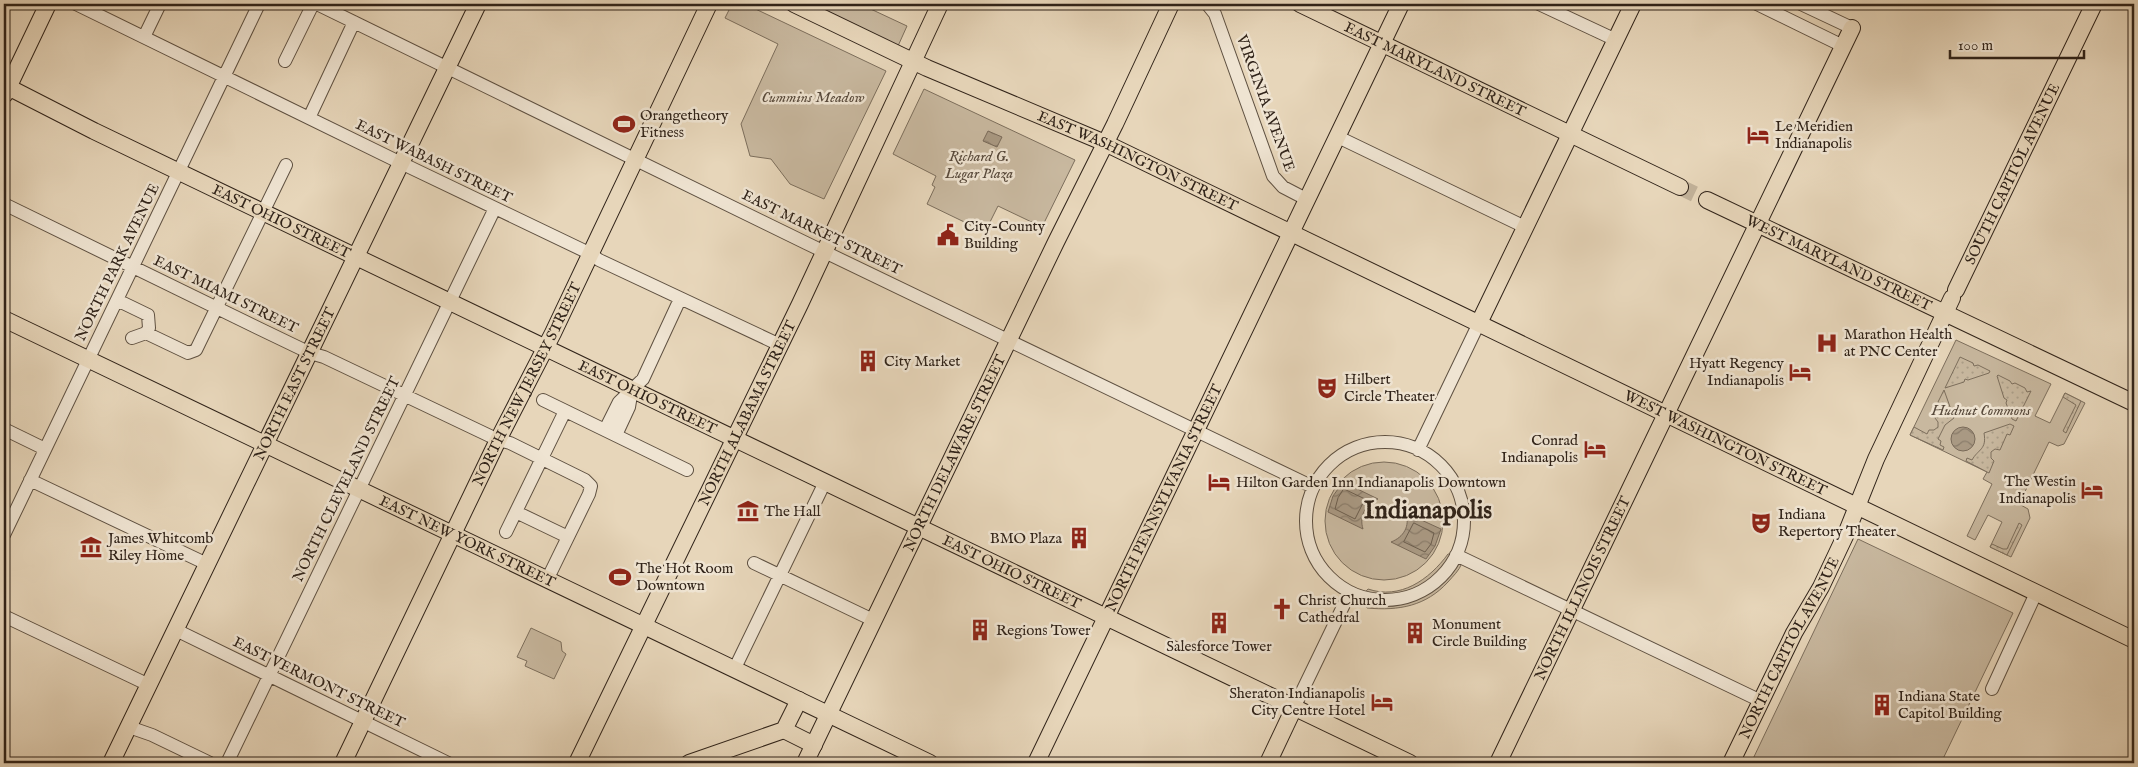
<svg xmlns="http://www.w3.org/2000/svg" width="2138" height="767" font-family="'IM FELL English',serif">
<defs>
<pattern id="garden-dots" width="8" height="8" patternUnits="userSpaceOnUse" patternTransform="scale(1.25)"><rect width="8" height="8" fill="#c8b89f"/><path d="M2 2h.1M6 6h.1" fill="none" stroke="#ac9e88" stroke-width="1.8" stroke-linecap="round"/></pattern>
<pattern id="water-waves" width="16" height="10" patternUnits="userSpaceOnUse" patternTransform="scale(1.25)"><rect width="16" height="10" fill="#a99983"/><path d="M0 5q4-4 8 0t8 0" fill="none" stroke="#8a7c6a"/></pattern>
</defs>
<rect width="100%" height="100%" fill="#e7d6ba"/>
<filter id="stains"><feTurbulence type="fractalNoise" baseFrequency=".004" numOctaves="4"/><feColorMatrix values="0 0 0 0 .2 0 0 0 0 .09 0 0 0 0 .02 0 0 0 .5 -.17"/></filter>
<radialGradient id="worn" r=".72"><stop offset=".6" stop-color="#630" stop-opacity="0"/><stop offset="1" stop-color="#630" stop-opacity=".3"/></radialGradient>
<!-- green -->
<path fill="#c8b89f" stroke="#7c6e5c" d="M732 4H745L886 71 824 199 790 184 771 159 750 156 741 124 778 44 725 18Z
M806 4H860L907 26 898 46Z
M924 89 1075 160 1042 227 998 206 985 232 927 204 935 187 932 185 936 176 893 154Z
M1956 340 2051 384 2035 416 2050 423 2065 393 2085 403 2064 444 2058 446 2049 442 2019 504 2028 509 2030 518 2011 557 1990 547 2002 522 1988 515 1975 540 1967 536 1992 484 1983 479 1987 472 1910 435Z
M1325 521a59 59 0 1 1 118 0a59 59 0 1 1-118 0Z
M1858 539 2013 613 1941 763H1751Z
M1448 554H1453L1462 563C1459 571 1453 576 1448 582 1426 606 1399 611 1367 608 1362 601 1362 595 1368 589 1400 600 1429 580 1448 554Z
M531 628 561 642 562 651 566 654 554 679 525 666 527 661 517 657Z"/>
<!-- garden -->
<path fill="url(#garden-dots)" stroke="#7c6e5c" d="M1960 357 1973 363 1974 366 1978 365 1990 371 1989 373 1968 380 1965 379 1964 382 1945 388Z
M1998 375 2010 381 2012 384 2015 383 2025 388 2027 392 2031 391 2016 421 2012 419 2006 403 2007 400 2004 398 1997 376Z
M1944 390 1954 418 1945 425 1938 439 1941 441 1940 445 1944 447 1943 450 1910 435 1914 427 1927 434 1929 430H1934L1938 427V422L1935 418 1940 406 1938 402Z
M2065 393 2081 401 2066 433 2063 431 2076 405 2063 397Z
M2010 424 2014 426 2010 435 2007 434 2000 450 1995 449 1991 452V458L1994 461 1989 473 1966 461 1967 458 1972 460C1978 449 1987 450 1984 433Z
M2019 523 2022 525 2007 555 1990 547 1992 544 2003 549H2007Z"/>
<!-- water -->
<path fill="url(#water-waves)" stroke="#796a59" d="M988 131 1002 137 997 147 983 141Z
M1951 439a12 12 0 1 1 24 0a12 12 0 1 1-24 0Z
M1343 482 1378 499C1365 505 1359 516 1363 529L1328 512 1333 496Z
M1406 513 1441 529 1435 546 1426 559 1391 542C1404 537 1410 526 1406 513Z"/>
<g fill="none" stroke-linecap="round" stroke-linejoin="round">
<!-- shore -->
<path stroke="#6c5e4e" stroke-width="1" d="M1344 489 1365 499 1355 519 1335 509 1338 498Z
M1414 523 1434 533 1431 544 1425 552 1404 542Z"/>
<!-- major-tunnel -->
<path stroke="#c2b29a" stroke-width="16" stroke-dasharray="16 8" stroke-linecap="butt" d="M1680 187 1707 200"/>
<!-- minor casing -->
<g stroke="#5e5041" stroke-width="14">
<path id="minor" d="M76 4 401 163 591 254 599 260 780 345
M317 4 806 243 1313 487
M1207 4 1215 14 1273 176 1283 187 1308 200
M1539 4 1616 40
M1757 4 1843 46
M1801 4 1852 28
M144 37 160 4
M285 61 313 4
M309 118 354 22
M1338 137 1525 227
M4 204 258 328 310 353 324 357 490 436
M117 300 148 315 149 328 146 333 188 353 196 350 286 165
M132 338 146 333
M543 400 687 470
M4 429 45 449
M605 430 619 402 643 379 680 299
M616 435 629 407 632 389
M498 440 510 443 585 480 591 486 589 494 547 580
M1306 521a79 79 0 1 1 158 0a79 79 0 1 1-158 0Z
M1418 450 1479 323
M30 480 207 564
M516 512 568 537
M506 532 565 411
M4 535 259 4
M1456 555 1761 701
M754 563 873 620
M4 616 149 685
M176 630 448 763
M734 670 825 482
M1992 689 2036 593
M1294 708 1350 592
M129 727 152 735 210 763
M227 763 495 208"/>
</g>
<!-- major casing -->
<g stroke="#302319" stroke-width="18">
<g id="major">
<path id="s1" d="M794 4 927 68 1105 143 2134 640"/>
<path id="s2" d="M1300 4 1680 187"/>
<path id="s3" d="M4 81 8 87 94 131 1410 763"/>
<path d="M5 94 48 4"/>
<path id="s4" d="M1707 200 2134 403"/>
<path id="s5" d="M1956 290 2094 4"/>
<path id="s6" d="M4 319 930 763"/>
<path d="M1479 323 1633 4"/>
<path d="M784 730 814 745"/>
<path id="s7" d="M111 763 478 4"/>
<path id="s8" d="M343 763 498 440 553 333 709 4"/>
<path id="s9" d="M577 763 800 304 940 4"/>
<path d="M689 763 784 730 799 700"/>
<path id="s10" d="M805 763 1056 242 1115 124 1171 4"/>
<path id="s11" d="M1036 763 1401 4"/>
<path d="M1268 763 1294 708"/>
<path id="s12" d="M1498 763 1852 28"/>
<path id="s13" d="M1731 763 1794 633 1821 587 1846 534 1876 459 1952 298"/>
</g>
</g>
<!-- highway casing -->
<g stroke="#302319" stroke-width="21">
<path id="highway" d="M4 87H8"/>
</g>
<!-- minor -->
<use href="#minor" stroke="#efe4d2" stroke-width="12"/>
<!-- major -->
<use href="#major" stroke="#e7d6ba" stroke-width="16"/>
<!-- highway -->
<use href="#highway" stroke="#e7d6ba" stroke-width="19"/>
</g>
<!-- icons -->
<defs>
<g id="stadium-bare" transform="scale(1.725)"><path d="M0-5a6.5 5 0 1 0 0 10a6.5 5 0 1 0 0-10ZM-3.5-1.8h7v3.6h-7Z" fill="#8f2418" stroke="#efe4d2" stroke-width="2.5" paint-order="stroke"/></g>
<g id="hotel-bare" transform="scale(1.725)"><path d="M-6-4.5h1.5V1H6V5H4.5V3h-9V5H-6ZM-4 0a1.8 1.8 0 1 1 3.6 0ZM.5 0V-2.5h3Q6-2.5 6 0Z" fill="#8f2418" stroke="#efe4d2" stroke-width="2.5" paint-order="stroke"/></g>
<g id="civic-bare" transform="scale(1.725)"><path d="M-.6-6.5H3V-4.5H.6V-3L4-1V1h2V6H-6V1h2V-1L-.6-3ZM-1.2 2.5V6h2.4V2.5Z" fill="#8f2418" stroke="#efe4d2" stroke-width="2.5" paint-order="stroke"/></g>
<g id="hospital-bare" transform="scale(1.725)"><path d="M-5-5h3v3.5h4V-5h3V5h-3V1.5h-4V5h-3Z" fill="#8f2418" stroke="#efe4d2" stroke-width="2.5" paint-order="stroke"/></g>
<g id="building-bare" transform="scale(1.725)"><path d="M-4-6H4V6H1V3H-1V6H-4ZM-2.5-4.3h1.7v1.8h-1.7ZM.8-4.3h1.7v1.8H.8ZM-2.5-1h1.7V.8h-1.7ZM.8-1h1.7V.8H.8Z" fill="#8f2418" stroke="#efe4d2" stroke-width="2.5" paint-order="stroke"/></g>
<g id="theatre-bare" transform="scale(1.725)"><path d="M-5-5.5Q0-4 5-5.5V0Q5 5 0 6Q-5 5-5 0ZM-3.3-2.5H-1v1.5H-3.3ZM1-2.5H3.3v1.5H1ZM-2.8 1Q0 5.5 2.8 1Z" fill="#8f2418" stroke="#efe4d2" stroke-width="2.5" paint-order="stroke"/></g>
<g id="museum-bare" transform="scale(1.725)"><path d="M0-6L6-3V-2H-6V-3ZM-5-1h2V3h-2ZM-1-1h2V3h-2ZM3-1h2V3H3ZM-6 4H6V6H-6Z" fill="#8f2418" stroke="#efe4d2" stroke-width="2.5" paint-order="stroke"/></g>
<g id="church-bare" transform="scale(1.725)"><path d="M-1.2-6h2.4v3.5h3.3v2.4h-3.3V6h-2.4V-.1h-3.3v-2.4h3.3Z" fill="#8f2418" stroke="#efe4d2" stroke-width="2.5" paint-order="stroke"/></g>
</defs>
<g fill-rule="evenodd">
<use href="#stadium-bare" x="624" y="124"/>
<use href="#hotel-bare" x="1758" y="135"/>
<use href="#civic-bare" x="948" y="235"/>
<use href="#hospital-bare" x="1827" y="343"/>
<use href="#building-bare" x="868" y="361"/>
<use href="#hotel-bare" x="1800" y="372"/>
<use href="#theatre-bare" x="1327" y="388"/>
<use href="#hotel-bare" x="1595" y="449"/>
<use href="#hotel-bare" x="1219" y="482"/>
<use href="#hotel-bare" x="2092" y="490"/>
<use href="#museum-bare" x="748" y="511"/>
<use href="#theatre-bare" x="1761" y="523"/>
<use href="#building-bare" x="1079" y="538"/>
<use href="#museum-bare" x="91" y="547"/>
<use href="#stadium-bare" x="620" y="577"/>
<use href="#church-bare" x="1282" y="609"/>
<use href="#building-bare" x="1219" y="623"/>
<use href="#building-bare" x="980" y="630"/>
<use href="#building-bare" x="1415" y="633"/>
<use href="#hotel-bare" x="1382" y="702"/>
<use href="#building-bare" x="1882" y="705"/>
</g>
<g text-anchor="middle" stroke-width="5" stroke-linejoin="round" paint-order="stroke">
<!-- street labels -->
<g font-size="15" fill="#302319" stroke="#efe4d2">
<text dy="5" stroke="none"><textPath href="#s2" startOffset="150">EAST MARYLAND STREET</textPath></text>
<text transform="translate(1266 103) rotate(70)" y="5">VIRGINIA AVENUE</text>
<text transform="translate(434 161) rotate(26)" y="5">EAST WABASH STREET</text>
<text dy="5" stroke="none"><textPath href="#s1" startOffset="378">EAST WASHINGTON STREET</textPath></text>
<text dy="5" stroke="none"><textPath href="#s5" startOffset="129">SOUTH CAPITOL AVENUE</textPath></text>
<text dy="5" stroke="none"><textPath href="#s3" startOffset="312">EAST OHIO STREET</textPath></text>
<text transform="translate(822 232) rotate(26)" y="5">EAST MARKET STREET</text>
<text transform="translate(117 262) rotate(-64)" y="5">NORTH PARK AVENUE</text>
<text dy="5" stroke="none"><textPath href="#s4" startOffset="146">WEST MARYLAND STREET</textPath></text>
<text transform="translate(226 294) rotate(26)" y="5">EAST MIAMI STREET</text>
<text dy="5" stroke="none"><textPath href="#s7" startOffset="421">NORTH EAST STREET</textPath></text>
<text dy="5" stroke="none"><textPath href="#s8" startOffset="421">NORTH NEW JERSEY STREET</textPath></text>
<text dy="5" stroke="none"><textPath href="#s3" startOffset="718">EAST OHIO STREET</textPath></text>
<text dy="5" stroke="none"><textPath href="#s9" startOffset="389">NORTH ALABAMA STREET</textPath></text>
<text dy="5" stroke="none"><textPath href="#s1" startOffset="1030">WEST WASHINGTON STREET</textPath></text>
<text dy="5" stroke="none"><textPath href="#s10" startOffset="344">NORTH DELAWARE STREET</textPath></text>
<text transform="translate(346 479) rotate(-64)" y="5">NORTH CLEVELAND STREET</text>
<text dy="5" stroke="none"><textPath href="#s11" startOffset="294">NORTH PENNSYLVANIA STREET</textPath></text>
<text dy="5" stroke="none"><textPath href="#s6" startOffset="514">EAST NEW YORK STREET</textPath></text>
<text dy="5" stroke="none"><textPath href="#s3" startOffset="1122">EAST OHIO STREET</textPath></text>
<text dy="5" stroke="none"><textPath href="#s12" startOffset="194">NORTH ILLINOIS STREET</textPath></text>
<text dy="5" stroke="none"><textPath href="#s13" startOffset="129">NORTH CAPITOL AVENUE</textPath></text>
<text transform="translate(319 682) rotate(26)" y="5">EAST VERMONT STREET</text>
</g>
<!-- park labels -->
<g font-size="15" font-style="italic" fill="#56483a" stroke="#efe4d2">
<text x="813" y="102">Cummins Meadow</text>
<text x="979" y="161">Richard G.<tspan x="979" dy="17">Lugar Plaza</tspan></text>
<text x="1981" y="415">Hudnut Commons</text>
</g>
<!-- poi labels -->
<g font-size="15" fill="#302319" stroke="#efe4d2" text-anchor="start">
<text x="640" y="120">Orangetheory<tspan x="640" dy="17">Fitness</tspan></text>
<text x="1775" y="131">Le Meridien<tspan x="1775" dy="17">Indianapolis</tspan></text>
<text x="964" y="231">City-County<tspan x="964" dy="17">Building</tspan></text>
<text x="1844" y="339">Marathon Health<tspan x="1844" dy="17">at PNC Center</tspan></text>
<text x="884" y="366">City Market</text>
<text x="1784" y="368" text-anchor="end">Hyatt Regency<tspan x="1784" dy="17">Indianapolis</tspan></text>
<text x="1344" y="384">Hilbert<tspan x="1344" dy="17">Circle Theater</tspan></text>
<text x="1578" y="445" text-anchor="end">Conrad<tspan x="1578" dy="17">Indianapolis</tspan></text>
<text x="2076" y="486" text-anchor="end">The Westin<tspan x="2076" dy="17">Indianapolis</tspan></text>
<text x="1236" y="487">Hilton Garden Inn Indianapolis Downtown</text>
<text x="764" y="516">The Hall</text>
<text x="1778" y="519">Indiana<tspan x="1778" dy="17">Repertory Theater</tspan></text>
<text x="108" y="543">James Whitcomb<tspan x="108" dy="17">Riley Home</tspan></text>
<text x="1062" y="543" text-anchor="end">BMO Plaza</text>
<text x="636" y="573">The Hot Room<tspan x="636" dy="17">Downtown</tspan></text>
<text x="1298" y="605">Christ Church<tspan x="1298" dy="17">Cathedral</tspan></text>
<text x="1432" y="629">Monument<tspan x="1432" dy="17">Circle Building</tspan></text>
<text x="996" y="635">Regions Tower</text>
<text x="1219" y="651" text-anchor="middle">Salesforce Tower</text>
<text x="1365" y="698" text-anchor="end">Sheraton Indianapolis<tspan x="1365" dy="17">City Centre Hotel</tspan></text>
<text x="1898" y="701">Indiana State<tspan x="1898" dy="17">Capitol Building</tspan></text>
</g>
<!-- town labels -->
<g font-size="25" font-weight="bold" fill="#302319" stroke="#efe4d2">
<text x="1428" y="518">Indianapolis</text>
</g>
</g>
<!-- margin -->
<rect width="2138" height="767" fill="none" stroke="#e7d6ba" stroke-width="20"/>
<rect x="5" y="5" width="2128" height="757" fill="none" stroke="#302319" stroke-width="2.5"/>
<rect x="10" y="10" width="2118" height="747" fill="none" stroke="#302319"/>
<!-- scale -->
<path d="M1950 50v8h134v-8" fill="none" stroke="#302319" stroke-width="2.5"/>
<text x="1958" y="50" font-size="15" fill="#302319" stroke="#efe4d2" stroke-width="4" paint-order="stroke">100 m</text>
<rect width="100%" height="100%" filter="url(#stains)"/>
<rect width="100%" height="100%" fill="url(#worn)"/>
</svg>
